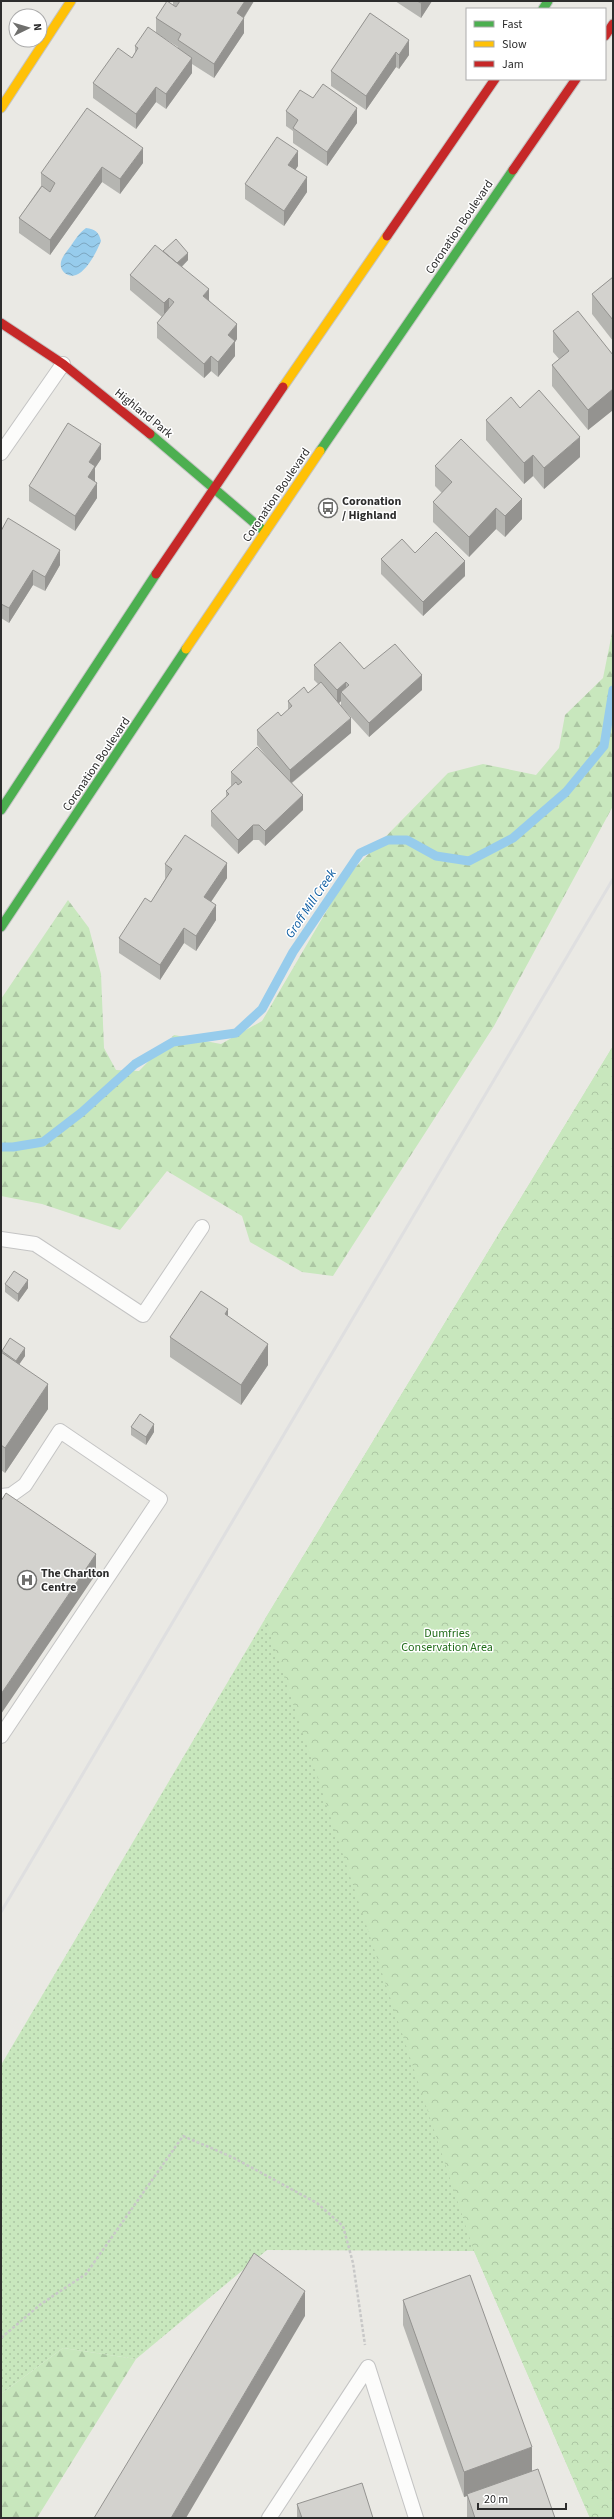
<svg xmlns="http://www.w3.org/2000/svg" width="614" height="2519" font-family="'Source Sans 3',sans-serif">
<defs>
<pattern id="grass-dots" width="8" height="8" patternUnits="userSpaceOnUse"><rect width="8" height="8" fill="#c8e7bd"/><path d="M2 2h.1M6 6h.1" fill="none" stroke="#acc6a3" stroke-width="1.8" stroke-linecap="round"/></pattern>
<pattern id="forest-firs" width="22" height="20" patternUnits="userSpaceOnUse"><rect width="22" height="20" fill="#c8e7bd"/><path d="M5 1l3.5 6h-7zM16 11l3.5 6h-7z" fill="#acc6a3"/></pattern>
<pattern id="park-crowns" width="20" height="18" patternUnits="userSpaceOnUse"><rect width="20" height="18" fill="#c8e7bd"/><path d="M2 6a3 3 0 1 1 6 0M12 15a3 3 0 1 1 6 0" fill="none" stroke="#acc6a3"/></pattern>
<pattern id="water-waves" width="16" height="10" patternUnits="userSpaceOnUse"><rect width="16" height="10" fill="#97ccec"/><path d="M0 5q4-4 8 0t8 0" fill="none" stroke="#7ca6c0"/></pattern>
</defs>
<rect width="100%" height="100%" fill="#eae9e4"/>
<!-- grass -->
<path fill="url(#grass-dots)" d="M613 1046V2518H590L474 2251 267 2250 136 2359 63 2348 1 2394V2065L265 1619Z"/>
<!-- forest -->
<path fill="url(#forest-firs)" d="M613 613V806L494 1026 333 1276 302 1272 250 1242 242 1216 167 1171 120 1230 42 1204 1 1196V999L68 900 89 928 101 974 104 1048 116 1070 139 1071 174 1035 221 1044 262 1021 347 876 448 773 483 764 536 775 559 748 565 715 603 678 613 628Z
M63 2348 136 2359 37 2518H1V2394Z"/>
<!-- park -->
<path fill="url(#park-crowns)" d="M613 1046V2518H590L474 2251 265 1619Z"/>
<!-- water -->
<path fill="url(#water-waves)" d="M86 228C95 229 99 232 101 241 97 251 87 271 76 275 68 278 59 271 61 262 62 257 67 251 70 247 75 240 79 233 86 228Z"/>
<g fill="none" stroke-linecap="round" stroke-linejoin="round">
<!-- stream -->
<path stroke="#97ccec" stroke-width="9" d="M1 1147H13L43 1142 82 1112 135 1064 173 1042 236 1033 262 1009 293 952 360 853 388 840H407L436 856 469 861 513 838 566 792 604 746 613 690"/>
<!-- lane casing -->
<g stroke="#c4c4c4" stroke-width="16">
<path id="lane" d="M1 453 63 364
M1 1239 35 1244 143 1315 202 1227
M1 1496 11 1495 25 1485 60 1431 160 1499 1 1736
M269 2518 368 2367 416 2518"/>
</g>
<!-- fast casing -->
<g stroke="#c4c4c4" stroke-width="11">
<path id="fast" d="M543 9 548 1
M150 434 265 532
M320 451 513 170
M1 810 156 574
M1 927 186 649"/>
</g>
<!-- slow casing -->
<g stroke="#c4c4c4" stroke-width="11">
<path id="slow" d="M1 108 71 1
M283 387 387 236
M186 649 320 451"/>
</g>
<!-- jam casing -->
<g stroke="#c4c4c4" stroke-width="11">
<path id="jam" d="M605 36 613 24
M513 170 576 79
M387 236 495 79
M1 323 63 364 150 434
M156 574 283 387"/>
</g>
<!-- path -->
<path stroke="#c8c8c8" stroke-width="2.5" stroke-dasharray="3 2" stroke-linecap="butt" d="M1 2338 41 2304 86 2274 183 2136 232 2157 317 2203 343 2226 353 2263 365 2345"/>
<!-- lane -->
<use href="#lane" stroke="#fcfcfb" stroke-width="14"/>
<!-- fast -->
<use href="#fast" stroke="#4caf50" stroke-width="9"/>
<!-- slow -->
<use href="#slow" stroke="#ffc107" stroke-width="9"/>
<!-- jam -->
<use href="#jam" stroke="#c62828" stroke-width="9"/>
<!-- rail -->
<path stroke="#dfdfe0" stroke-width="3" d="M1 1912 613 879"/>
</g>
<!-- wall -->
<path fill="#b5b5b1" d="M173 1H254L244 18V33L214 78 192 64V73L166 109 156 102 136 129 93 98V83L132 58 135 53V46L178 48V47L156 33V18L173 6Z
M395 1H432L421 18Z
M370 13 409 55 399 69 396 67 366 110 331 86V71Z
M313 98 357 123 327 166 293 143V131L286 126V111Z
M143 163 120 194 102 182 50 255 19 233V218L41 186V173Z
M298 166 295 170 307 192 284 226 245 199V184Z
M163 251 188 260 182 267 209 300 237 339 235 342V356L218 377 211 371 204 378 157 338V323L162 317 130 290V275Z
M613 277V341L592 314V294Z
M553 331 613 355V410L588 430 552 386V365L559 359 553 352Z
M520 408 580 457 544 489 533 476 524 484 486 440V420Z
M101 459 95 468V481L97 498 75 531 29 501V486Z
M435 466 522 519 505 537 496 529 469 557 433 522V502L442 493 435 486Z
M1 531 60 565 45 591 33 585 9 623 1 618Z
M415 553 465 576 423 616 381 574V559Z
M314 665 364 669 422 690 369 737 341 706V701L339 703 351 733 292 783 303 810 265 846 259 840H253L238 854 211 826V811L226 797V791L231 786V772L272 763 257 745V730L281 716 288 710V701L308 693 318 684 314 680Z
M165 864 227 878 211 902 216 920 196 951 184 943 160 980 119 953V938L151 902 165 879Z
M5 1284 28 1288 18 1302 5 1292Z
M228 1317 268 1365 241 1405 170 1357V1337Z
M1 1352 25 1356 19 1364 48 1409 5 1473 1 1470Z
M131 1427 154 1432 146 1445 131 1435Z
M403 2300 532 2471 555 2518H467V2496L464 2497 403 2325Z
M297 2504 373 2518H297Z"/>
<!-- shaded-wall -->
<path fill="#949390" d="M245 1H254L237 28V13Z
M422 1H432L421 18V3Z
M244 18V33L214 78V64Z
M409 40V55L399 69V55Z
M396 52V67L366 110V96Z
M192 58V73L166 109V94Z
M156 87V102L136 129V114Z
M357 108V123L327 166V152Z
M143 148V163L120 194V179Z
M298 151V166L288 180V165Z
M102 167V182L50 255V240Z
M307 177V192L284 226V211Z
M188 253V260L175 273V265Z
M209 289V303L203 296Z
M169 298V312L164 318V303Z
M237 324V339L235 342V356L218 377V362L228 335Z
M211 356V371L204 378V364Z
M613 389V410L588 430V410Z
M580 437V457L544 489V468Z
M101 444V459L95 468V481L88 492V477L89 462Z
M533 455V476L524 484V463Z
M97 483V498L75 531V516Z
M522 499V519L505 537V516Z
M496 508V529L469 557V537Z
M60 550V565L45 591V577Z
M465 561V576L423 616V602Z
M33 570V585L9 623V608Z
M422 675V690L369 737V723Z
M346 682V697L341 692V701L337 705V690Z
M351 718V733L290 784V770Z
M303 795V810L265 846V831Z
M253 825V840L238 854V840Z
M227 863V878L204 912V897Z
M216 905V920L196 951V936Z
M184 928V943L160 980V965Z
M28 1280V1288L18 1302V1294Z
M228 1309V1330L225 1314Z
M268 1344V1365L241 1405V1385Z
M25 1348V1356L16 1369V1361Z
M48 1384V1409L5 1473V1448Z
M154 1424V1432L146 1445V1437Z
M96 1554V1574L1 1714V1694Z
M305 2291V2316L186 2518H171Z
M532 2447V2472L467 2494V2496L464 2497V2472Z"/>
<!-- building -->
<path fill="#d3d2ce" stroke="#949390" d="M167 1 176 7 180 1H245L237 13 244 18 214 64 178 40 181 34 156 18Z
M417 1H422L421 3Z
M370 13 409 40 399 55 396 52 366 96 331 71Z
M148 27 192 58 166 94 156 87 136 114 93 83 118 48 132 58 138 48 135 46Z
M323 84 357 108 327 152 293 128 298 120 286 111 300 90 313 98Z
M87 108 143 148 120 179 102 167 50 240 19 218 42 186 50 192 55 183 41 173Z
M277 137 298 151 288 165 307 177 284 211 245 184Z
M176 239 188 253 177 263 163 251Z
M155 245 209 289 203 296 237 324 228 335 235 341 218 362 211 356 204 364 157 323 174 302 169 298 164 303 130 275Z
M613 277V320L592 294Z
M578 311 613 355V389L588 410 552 365 569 351 553 331Z
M539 390 580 437 544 468 533 455 524 463 486 420 511 397 520 408Z
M68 423 101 444 89 462 95 466 88 477 97 483 75 516 29 486Z
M461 439 522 499 505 516 496 508 469 537 433 502 452 482 435 466Z
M8 518 60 550 45 577 33 570 9 608 1 604V531Z
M436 532 465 561 423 602 381 559 402 539 415 553Z
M340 642 364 669 395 644 422 675 369 723 341 692 349 685 346 682 337 690 314 665Z
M321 682 351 718 290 770 257 730 278 712 281 716 292 706 288 701 304 687 308 693Z
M257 747 303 795 265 831 259 825H253L238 840 211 811 229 794 226 791 236 782 238 785 242 782 231 772Z
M185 835 227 863 204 897 216 905 196 936 184 928 160 965 119 938 145 898 151 902 172 869 165 864Z
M14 1271 28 1280 18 1294 5 1284Z
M201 1291 228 1309 225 1314 268 1344 241 1385 170 1337Z
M10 1338 25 1348 16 1361 2 1351Z
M1 1352 48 1384 5 1448 1 1445Z
M140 1414 154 1424 146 1437 131 1427Z
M6 1493 96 1554 1 1694V1501Z
M254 2253 305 2291 171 2518H94Z
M470 2275 532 2447 464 2472 403 2300Z
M538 2469 555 2518H475L467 2494Z
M362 2483 373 2518H302L297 2504Z"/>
<!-- icons -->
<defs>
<g id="bus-ring" transform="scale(1)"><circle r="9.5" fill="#fff" stroke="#6f6f6d" stroke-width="1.5"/><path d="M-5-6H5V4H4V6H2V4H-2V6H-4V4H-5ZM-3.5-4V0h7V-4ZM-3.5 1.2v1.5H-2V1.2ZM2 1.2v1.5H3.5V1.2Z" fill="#6f6f6d"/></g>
<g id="hospital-ring" transform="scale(1)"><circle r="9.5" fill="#fff" stroke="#6f6f6d" stroke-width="1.5"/><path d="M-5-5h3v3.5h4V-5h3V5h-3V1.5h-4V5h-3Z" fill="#6f6f6d"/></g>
</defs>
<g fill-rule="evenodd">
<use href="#bus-ring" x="328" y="508"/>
<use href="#hospital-ring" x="27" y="1580"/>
</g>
<g text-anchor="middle" stroke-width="3" stroke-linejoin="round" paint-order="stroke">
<!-- street labels -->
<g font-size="12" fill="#2d2d2d" stroke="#fff">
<text transform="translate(459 227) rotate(-56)" y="4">Coronation Boulevard</text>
<text transform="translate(144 413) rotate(39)" y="4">Highland Park</text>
<text transform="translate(276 495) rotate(-56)" y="4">Coronation Boulevard</text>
<text transform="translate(96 764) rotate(-56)" y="4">Coronation Boulevard</text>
</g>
<!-- poi labels -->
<g font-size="12" font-weight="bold" fill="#2d2d2d" stroke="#fff" text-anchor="start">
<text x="342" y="505">Coronation<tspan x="342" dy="14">/ Highland</tspan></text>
<text x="41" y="1577">The Charlton<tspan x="41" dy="14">Centre</tspan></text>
</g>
<!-- park labels -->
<g font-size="12" fill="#226d1b" stroke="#fff">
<text x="447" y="1637">Dumfries<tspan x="447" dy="14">Conservation Area</tspan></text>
</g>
<!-- water labels -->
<g font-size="13" font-style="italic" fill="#0d5da2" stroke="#fff">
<text transform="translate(310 903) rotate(-56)" y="5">Groff Mill Creek</text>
</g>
</g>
<!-- border -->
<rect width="614" height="2519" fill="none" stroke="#2d2d2d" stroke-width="4"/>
<!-- legend -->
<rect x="466" y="8" width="140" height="72" fill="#ffffff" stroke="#ababab"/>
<rect x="474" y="21" width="20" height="6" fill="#4caf50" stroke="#ababab"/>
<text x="502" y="28" font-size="12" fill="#2d2d2d">Fast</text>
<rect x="474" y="41" width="20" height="6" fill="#ffc107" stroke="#ababab"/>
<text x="502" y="48" font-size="12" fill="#2d2d2d">Slow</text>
<rect x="474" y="61" width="20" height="6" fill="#c62828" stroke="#ababab"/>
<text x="502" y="68" font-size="12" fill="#2d2d2d">Jam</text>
<!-- north arrow -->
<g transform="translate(28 28) rotate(85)"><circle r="19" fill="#ffffff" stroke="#ababab"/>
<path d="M0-3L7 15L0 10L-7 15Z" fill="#6f6f6d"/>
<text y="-6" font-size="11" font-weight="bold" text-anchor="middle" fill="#2d2d2d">N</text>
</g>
<!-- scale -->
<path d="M478 2503v6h88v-6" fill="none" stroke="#2d2d2d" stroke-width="2"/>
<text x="484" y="2503" font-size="12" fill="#2d2d2d" stroke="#ffffff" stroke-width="3" paint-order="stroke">20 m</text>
</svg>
